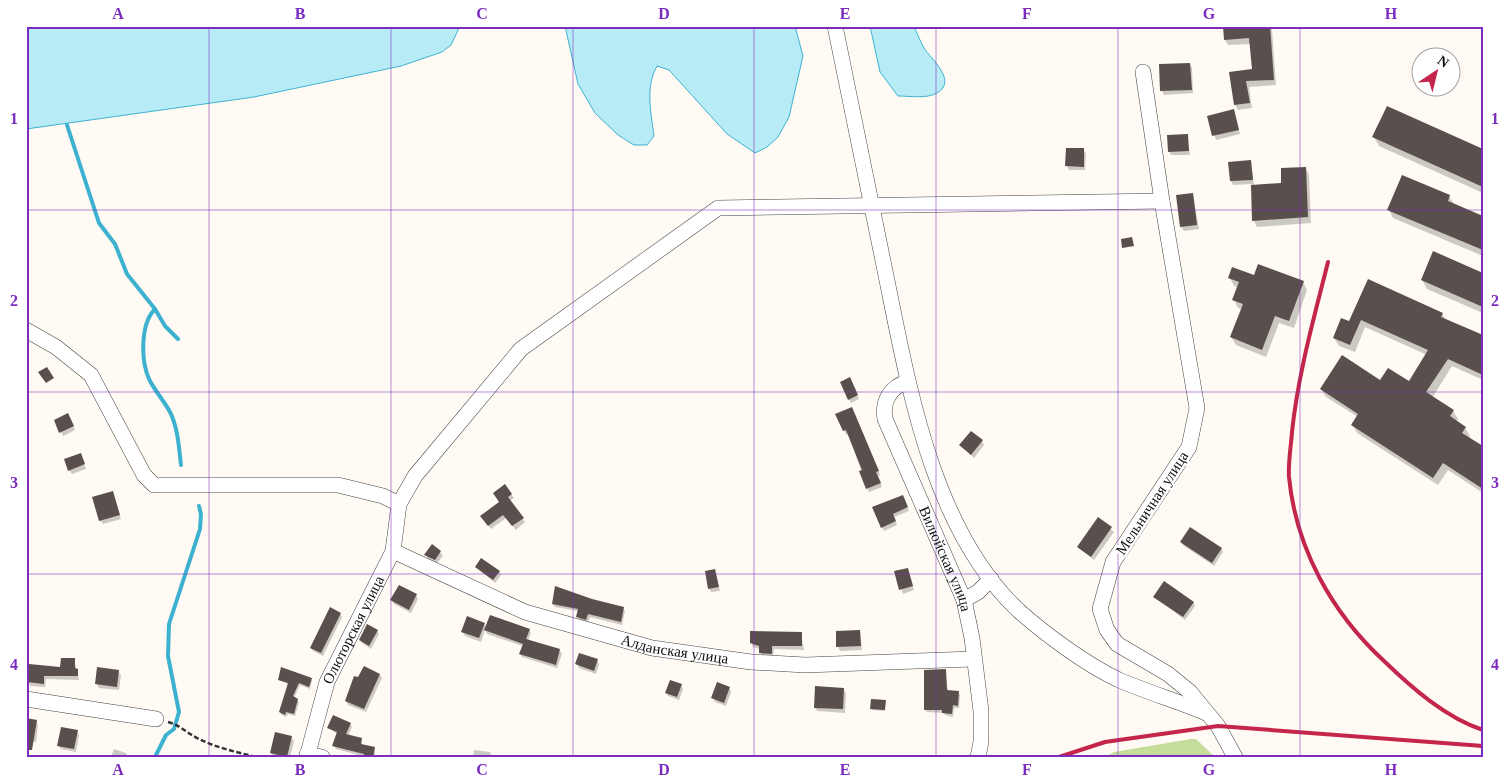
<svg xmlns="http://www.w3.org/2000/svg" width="1509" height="783" font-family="'Times New Roman',serif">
<rect width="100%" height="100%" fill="#fffaf3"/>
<!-- forest -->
<path fill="#c5dc9a" d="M1191 739H1196L1215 757H1105L1114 752Z"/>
<!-- water -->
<path fill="#b7ecf7" stroke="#3db2d0" d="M26 26H460L451 45 442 52 401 66 254 97 26 129Z
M565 26H795L803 56 789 117 778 137 767 147 755 153 727 134 669 70 657 66C645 87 651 113 654 136L647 145H634L618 135 595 113 578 84Z
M870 26H914C917 33 920 41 924 48 931 59 958 81 937 93 927 99 909 96 898 96L880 72Z"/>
<!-- shadow -->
<path fill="#0003" d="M1224 26H1271L1272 29 1276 85 1249 87 1252 108 1238 110 1235 105 1230 73 1253 70 1251 44 1228 45 1225 40Z
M1190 64 1192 68 1193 93 1164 95 1162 91Z
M1234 111 1240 134 1216 140 1209 117Z
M1187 135 1190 155H1171L1169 151Z
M1374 137 1483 150V193L1379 146Z
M1084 150 1086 154 1085 170H1069L1067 166Z
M1251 162 1254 186 1282 185 1306 169 1309 175 1311 223 1257 227 1254 221 1252 184 1233 185 1231 181 1230 163Z
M1193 194 1199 229 1184 231 1181 227Z
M1449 196 1454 204 1483 217V256L1393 218 1389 210Z
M1483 274V313L1427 289 1422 280Z
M1255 276 1303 282 1307 290 1294 328 1279 323 1266 357 1236 345 1231 337 1242 309 1238 308 1234 300 1238 288 1234 286 1230 278Z
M1369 281 1442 314 1446 320 1483 337V380L1452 366 1432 398 1453 411 1458 419 1456 422 1465 428 1470 436 1469 439 1483 448V493L1448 470 1438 485 1357 433 1353 425 1358 417 1326 397 1321 389 1381 382H1409L1427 355 1365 327 1355 352 1339 346 1334 338 1349 323Z
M852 383 859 399 851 403 849 399Z
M854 412 880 475 878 476 882 487 869 492 848 434 846 435 837 414Z
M70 419 75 430 63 436 61 432Z
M982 441 984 445 974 458 961 445Z
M82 458 86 469 72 474 69 470Z
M112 492 121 519 103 524 100 520Z
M511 494 514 498 510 501 525 522 516 530 506 518 491 529 482 516Z
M904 500 909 511 894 517 897 525 884 531 882 527Z
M1098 519 1114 532 1094 560 1078 547Z
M1181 542 1221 548 1223 552 1214 566 1184 546Z
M440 552 443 556 437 563 428 559 426 555Z
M476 567 499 571 501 575 495 583Z
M907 569 914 590 903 594 896 572Z
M715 570 720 591 711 592 709 588Z
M416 595 418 599 411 613 394 604 392 600Z
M1155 597 1193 602 1195 606 1185 620Z
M592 600 623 608 625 611 622 625 590 617 588 622 579 620 578 611 555 607 553 604Z
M340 614 342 617 323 656 313 651 311 648Z
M484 624 486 628 529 630 531 633 528 641 560 651 562 654 557 668 522 657 520 654 523 646 487 634 485 630 481 642 465 636 463 632Z
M377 631 379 634 371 649 362 643 360 640Z
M860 631 862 650 840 651 838 647Z
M801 633 804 650 774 649 773 657H762L760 649 753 647 751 642Z
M74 659 79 680 46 679 45 687 31 686 26 681V665L62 669Z
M597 660 599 664 596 674 579 668 577 664Z
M118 671 121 675 119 690 99 688 97 684Z
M945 671 948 691 958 692 960 695 959 708H954L953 717 945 715 944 713 927 712 925 709Z
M380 675 382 678 366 712 348 705 346 701Z
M311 679 312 681 310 689 300 685 294 698 299 702 295 716 288 714 286 717 282 715 280 712 289 685 280 680Z
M681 685 683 689 679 700 668 696 666 693Z
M729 688 731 692 726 706 715 702 713 698Z
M843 689 846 693 845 713 817 711 815 707Z
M885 701V711L872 710V709Z
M36 721 38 725 36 742 26 740Z
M350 724 352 727 348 736 361 739 362 745 375 748V757H366L336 749 334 746 337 734 329 728Z
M77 731 79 735 76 752 61 749 59 746Z
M291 737 294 741 290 757H273L271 753Z
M114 749 126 753 128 757H111Z
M474 750 490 752 492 757H473Z"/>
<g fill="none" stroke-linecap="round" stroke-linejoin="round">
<!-- stream -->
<path stroke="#3db2d0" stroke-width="4" d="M67 125 99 223 115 244 127 274 155 309 165 326 178 339
M155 309C140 324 141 361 149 379 155 391 164 401 170 412 178 428 179 448 181 465
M155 757 166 735 174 729 179 712 168 656 169 624 200 529 201 514 199 506"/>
</g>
<!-- building -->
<path fill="#594f4c" d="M1223 26H1270L1274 80 1246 81 1250 103 1234 105 1229 72 1252 69 1249 38 1224 40Z
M1190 63 1192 90 1160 91 1159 64Z
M1387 106 1483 149V187L1372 137Z
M1234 109 1239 130 1212 136 1207 116Z
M1188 134 1189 151 1168 152 1167 135Z
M1066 148H1084V167L1065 166Z
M1251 160 1253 180 1230 181 1228 162Z
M1306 167 1308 217 1252 221 1251 185 1281 183V168Z
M1402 175 1450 195 1448 201 1483 216V250L1387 210Z
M1193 193 1197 225 1180 227 1176 195Z
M1132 237 1134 246 1122 248 1121 239Z
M1433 251 1483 273V307L1421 280Z
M1258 264 1304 281 1289 321 1275 316 1262 350 1230 337 1243 304 1232 300 1239 282 1228 278 1232 267 1254 275Z
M1368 279 1443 313 1441 317 1483 335V375L1448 359 1426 392 1454 410 1450 416 1466 427 1462 433 1483 446V489L1443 463 1433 478 1351 425 1358 414 1320 389 1342 355 1380 380 1388 368 1409 381 1428 350 1361 320 1350 345 1333 338 1341 318 1349 321Z
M47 367 54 378 46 383 38 372Z
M850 377 858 395 848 400 840 382Z
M852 407 879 471 876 472 881 483 866 489 859 471 862 470 846 430 843 431 835 414Z
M68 413 74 426 59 433 54 420Z
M971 431 983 440 971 455 959 445Z
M81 453 85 464 68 471 64 459Z
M505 484 512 494 508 497 524 518 512 526 503 515 488 526 480 516 499 502 493 493Z
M113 491 120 515 99 521 92 497Z
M903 495 908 507 893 514 896 521 881 528 872 507Z
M1098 517 1112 527 1091 557 1077 547Z
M1190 527 1222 548 1212 563 1180 542Z
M432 544 441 551 435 560 424 555Z
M481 558 500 571 493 580 475 567Z
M908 568 913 586 899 590 894 571Z
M715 569 719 587 708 589 705 571Z
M1164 581 1194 602 1183 617 1153 597Z
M399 585 417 594 409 610 390 600Z
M555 586 592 599 624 607 621 622 588 614 586 620 576 617 578 609 552 604Z
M330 607 341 613 321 653 310 648Z
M490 615 530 629 526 639 560 649 556 665 519 654 523 644 484 630Z
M467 616 485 623 479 638 461 632Z
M367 624 378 630 369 646 359 640Z
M860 630 861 646 836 647V631Z
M750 631 802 632V646H772V654L759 653V646L750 643Z
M579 653 598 659 594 671 575 664Z
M61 658H75V668L78 669V676H44V684L27 682 29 664 60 667Z
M364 666 380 674 364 709 345 701 354 676 358 677Z
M97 667 119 670 117 687 95 684Z
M281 667 312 678 309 687 299 683 293 696 298 699 294 714 286 712 285 715 279 712 288 683 278 680Z
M946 669 947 690 959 691 958 706 953 705 952 714 942 713V710H924V670Z
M670 680 682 684 677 697 665 693Z
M717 682 730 687 724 703 711 698Z
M815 686 844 688 843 709 814 708Z
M871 699 886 700 885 710 870 709Z
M333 715 351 723 346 734 362 738 361 744 375 747 373 757H364V754L332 746 337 732 327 728Z
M26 718 37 720 32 750H26Z
M61 727 78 730 74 749 57 746Z
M275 732 292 736 287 757 270 753Z"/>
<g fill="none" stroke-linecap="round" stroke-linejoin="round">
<!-- minor casing -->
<g stroke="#434343" stroke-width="16">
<g id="minor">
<path d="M835 26C851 104 867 183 883 261 907 376 929 527 1019 611 1046 635 1087 665 1119 680 1147 692 1177 701 1206 713"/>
<path d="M1143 72 1162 201 1197 408 1189 447 1113 562 1100 609 1107 630 1117 644 1168 674 1190 692 1218 726 1235 757"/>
<path d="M26 330 56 347 91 375 144 475 154 485H338L383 496 399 504 415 476 521 349 718 208 1162 201"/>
<path id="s1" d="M908 382C890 386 882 402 885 419L964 600 972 638 981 711V742L978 757"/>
<path id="s2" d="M393 551 525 612 652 648 751 662 805 665 973 659"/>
<path d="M964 600 978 592 991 579"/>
<path d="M26 699 156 719"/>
<path d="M307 754 322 757"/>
<path id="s3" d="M307 757 327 682 393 551 399 504"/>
</g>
</g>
<!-- path -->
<path stroke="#323232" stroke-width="2.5" stroke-dasharray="5 2.5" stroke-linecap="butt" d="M168 722C180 725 188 734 199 739 217 748 237 752 256 757"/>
<!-- minor -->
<use href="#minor" stroke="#fff" stroke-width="15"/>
<!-- rail -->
<path stroke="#c4254b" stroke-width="4" d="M1328 262C1314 318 1298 374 1292 432 1291 446 1288 463 1289 477 1296 549 1332 613 1384 661 1412 688 1446 718 1483 730
M1059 757 1105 742 1218 726 1483 746"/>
</g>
<!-- grid -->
<path fill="none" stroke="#7b2cbf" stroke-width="1" stroke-opacity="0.55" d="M209 26V757M391 26V757M573 26V757M754 26V757M936 26V757M1118 26V757M1300 26V757M26 210H1483M26 392H1483M26 574H1483"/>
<g text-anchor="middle" stroke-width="5" stroke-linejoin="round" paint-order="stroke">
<!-- street labels -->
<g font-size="15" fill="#101010" stroke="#fff">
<text transform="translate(1152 503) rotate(-57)" y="5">Мельничная улица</text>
<text dy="5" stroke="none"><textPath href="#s1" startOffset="201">Вилюйская улица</textPath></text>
<text dy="5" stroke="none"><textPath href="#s3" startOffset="136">Олюторская улица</textPath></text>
<text dy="5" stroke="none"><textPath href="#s2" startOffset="300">Алданская улица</textPath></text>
</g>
</g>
<!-- border -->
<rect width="1509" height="783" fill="none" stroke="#ffffff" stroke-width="55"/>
<!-- north arrow -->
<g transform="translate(1436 72) rotate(35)"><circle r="24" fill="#ffffff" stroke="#9f9f9f"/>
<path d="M0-4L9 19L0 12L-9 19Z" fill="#c4254b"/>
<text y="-8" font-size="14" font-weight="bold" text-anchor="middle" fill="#101010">N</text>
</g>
<rect x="28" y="28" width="1454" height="728" fill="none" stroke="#7b2cbf" stroke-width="2"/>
<g font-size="16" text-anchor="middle" font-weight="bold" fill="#7b2cbf">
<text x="118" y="19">A</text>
<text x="300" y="19">B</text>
<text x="482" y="19">C</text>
<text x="664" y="19">D</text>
<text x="845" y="19">E</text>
<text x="1027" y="19">F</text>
<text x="1209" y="19">G</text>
<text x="1391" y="19">H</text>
<text x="14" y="124">1</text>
<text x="1495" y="124">1</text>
<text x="14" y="306">2</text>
<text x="1495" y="306">2</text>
<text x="14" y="488">3</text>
<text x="1495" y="488">3</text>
<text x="14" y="670">4</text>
<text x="1495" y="670">4</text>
<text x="118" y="775">A</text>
<text x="300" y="775">B</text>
<text x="482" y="775">C</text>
<text x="664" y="775">D</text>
<text x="845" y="775">E</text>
<text x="1027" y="775">F</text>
<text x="1209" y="775">G</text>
<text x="1391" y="775">H</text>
</g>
</svg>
